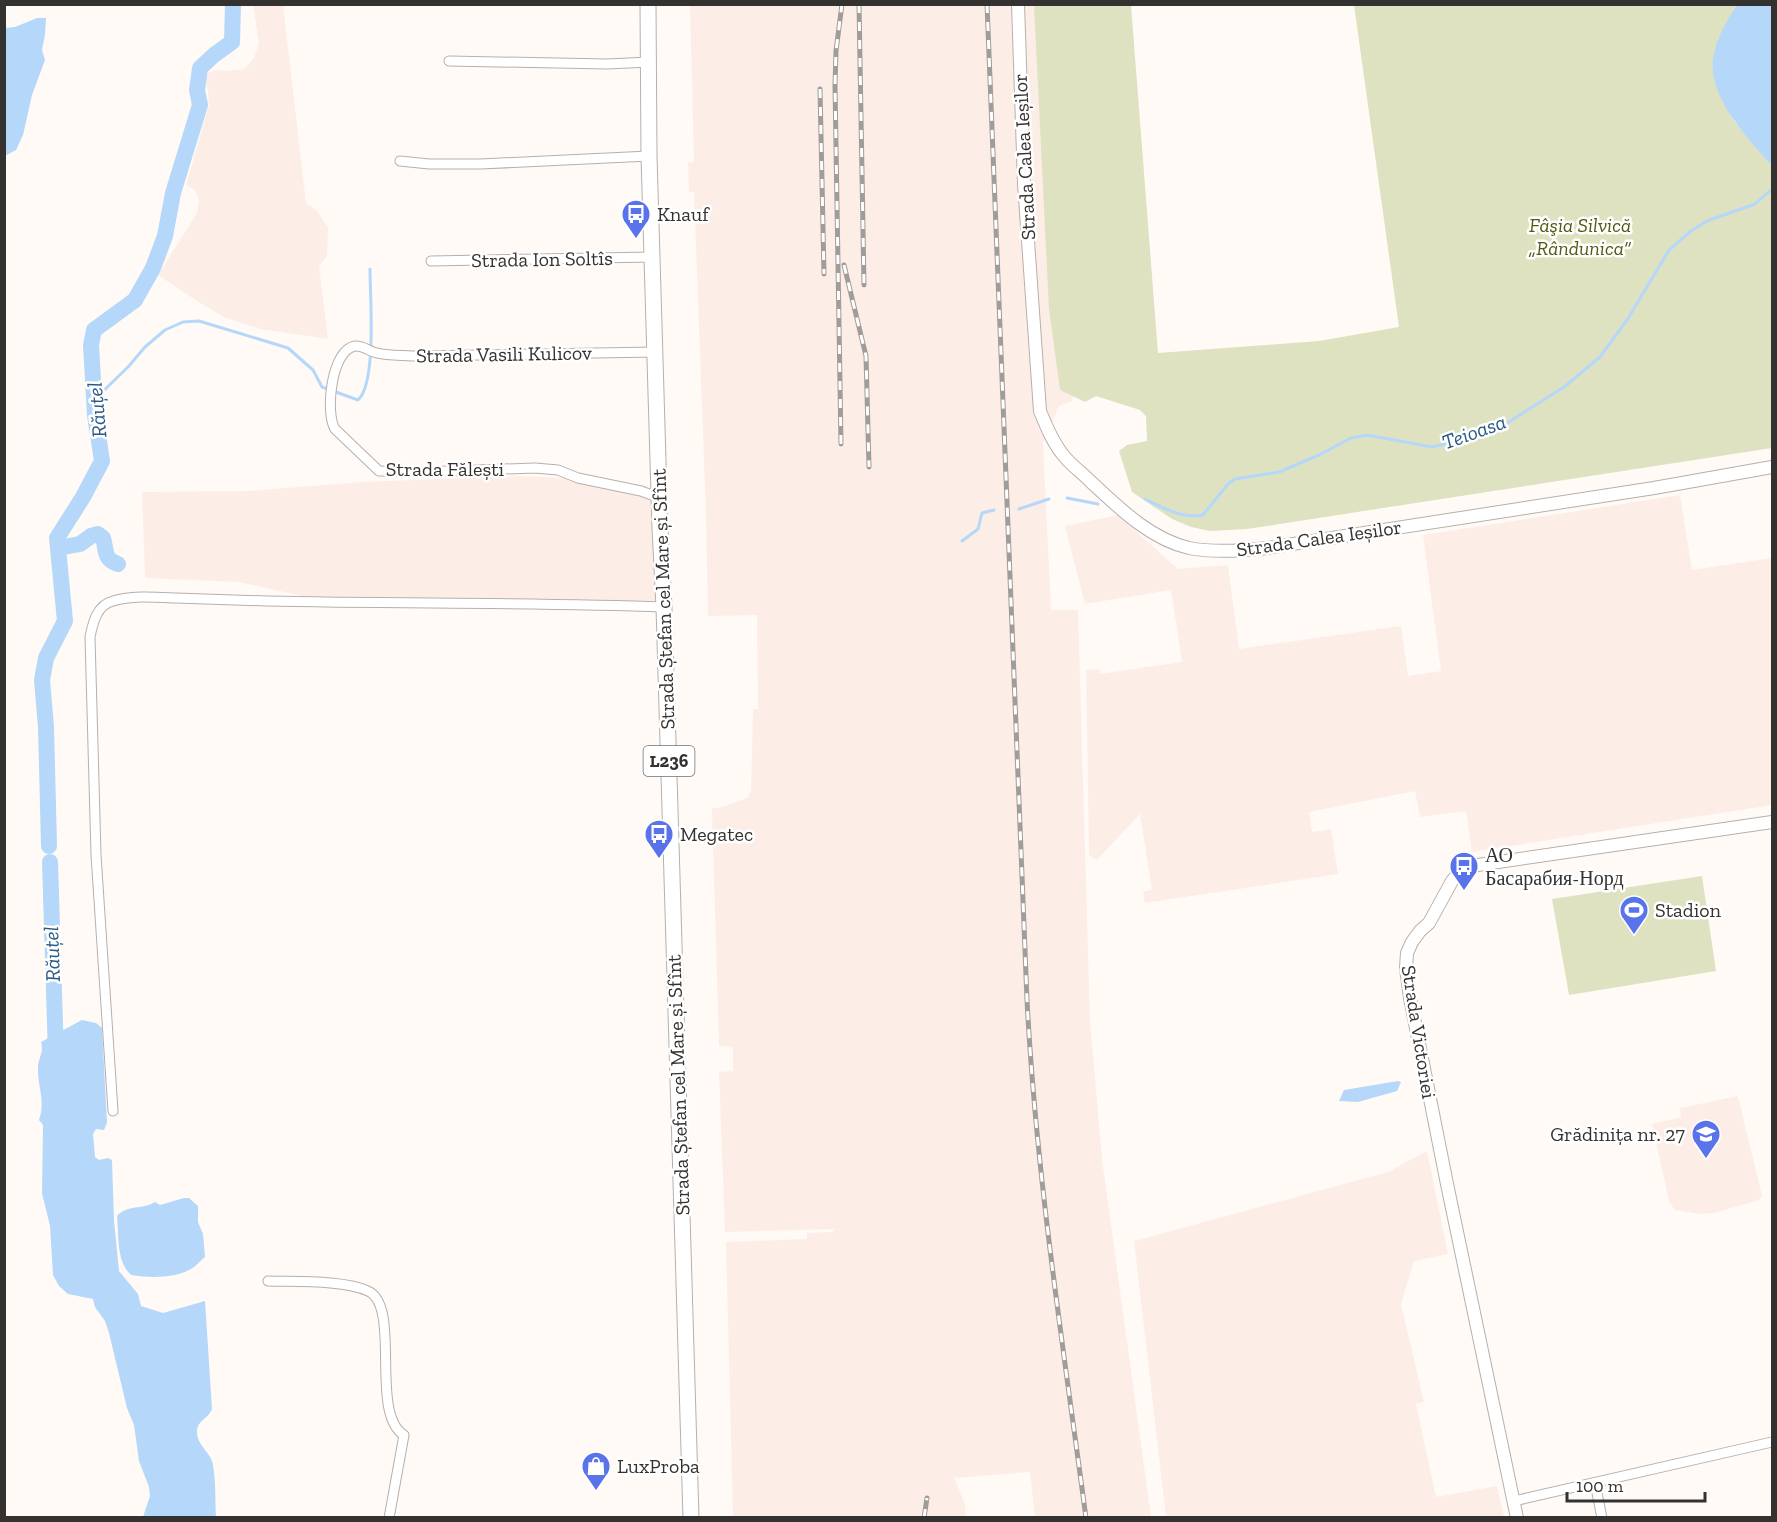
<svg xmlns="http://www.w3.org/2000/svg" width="1777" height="1522" font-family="'Zilla Slab',serif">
<rect width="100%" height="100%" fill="#fffaf6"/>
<!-- built -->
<path fill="#fceee6" d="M253 5H283L306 203 317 211 328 227 327 256 319 266 328 339 260 329 226 318 200 303 158 275 197 213 199 201 195 190 186 185 209 105 208 90 205 81 208 73 214 70 226 71 244 69 254 58 259 43Z
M690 5H1052L1077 380 1072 401 1059 406 1043 443 1051 610H1078L1090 1021 1102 1159 1151 1517H1035L1030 1472 954 1478 965 1504 966 1517H733L726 1242 807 1239V1233L832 1232 835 1229 725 1232 719 1072 733 1071V1047L719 1046 712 808H719L747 798 751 792 753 709H758L757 615 708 616 706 516 694 192H689L688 163 694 162Z
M516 476 565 478 660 498 664 607 325 601 239 582 145 578 142 492 249 491 362 482Z
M1680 495 1692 570 1772 558V805L1472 852 1466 811 1420 817 1415 791 1309 812 1312 832 1331 829 1338 874 1145 903 1143 892 1152 890 1140 814 1097 860 1089 855 1086 670 1100 669V674L1182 662 1171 590 1085 604 1065 526 1118 515 1178 569 1228 565 1239 649 1401 626 1408 676 1441 671 1423 535Z
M1738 1096 1762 1196 1759 1200 1714 1213 1699 1214 1675 1210 1669 1201 1652 1124 1681 1117 1680 1108Z
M1427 1151 1448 1254 1414 1261 1401 1304 1424 1402 1416 1404 1436 1497 1497 1486 1504 1517H1166L1134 1241 1388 1172Z"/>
<!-- green -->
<path fill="#dee2c1" d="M1034 5H1131L1158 353 1319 341 1399 327 1354 5H1737L1734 10 1719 92 1734 121 1772 166V448L1247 529 1210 531 1191 527 1172 519 1132 492 1119 451 1127 445 1147 441 1146 416 1140 410 1096 396 1085 402 1060 390 1049 309Z
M1702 876 1716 971 1569 995 1552 899Z"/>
<!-- water -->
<path fill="#b5d7fa" d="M1737 5H1772V166C1749 139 1708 98 1713 59 1715 41 1727 20 1737 5Z
M37 18H46L45 35 42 50 45 60 32 95 23 135 16 150 5 156V28L15 27Z
M82 1020 96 1023 102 1028 107 1123 104 1130 96 1129 93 1134 95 1157 99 1160 108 1158 112 1160 114 1221 119 1271 138 1294 141 1306 163 1313 205 1301 212 1409C209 1418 197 1421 197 1431 196 1445 211 1452 213 1465 216 1482 215 1500 216 1517H143L150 1496 149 1487 139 1461 134 1425 127 1408 109 1333 105 1321 95 1307 93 1299 68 1294 59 1286 53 1275 50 1226 42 1193 43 1125 39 1120C46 1100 37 1086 38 1066 39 1057 44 1052 41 1042Z
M1398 1081 1401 1082 1397 1091 1358 1102 1339 1101 1344 1090Z
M184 1198H189L198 1206V1222L203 1234 205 1257C201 1260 198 1264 194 1267 177 1279 150 1278 131 1275 116 1261 119 1235 117 1216 128 1204 142 1210 155 1202L160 1205Z"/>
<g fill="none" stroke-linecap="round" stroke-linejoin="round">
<!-- stream -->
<path stroke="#b5d7fa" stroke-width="3" d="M94 400 128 367 145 347 165 330 183 322 199 321 288 348 313 370 322 387 358 400C377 383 370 297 370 269
M1067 498 1098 504
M1145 499C1163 508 1183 519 1203 515L1228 484 1235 479 1279 472 1319 455 1351 438 1367 435 1432 447 1467 439 1504 425 1564 387 1600 357 1627 320 1669 250 1691 231 1707 221 1755 204 1772 189
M1019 509 1049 499
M962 541 978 529 982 513 994 510"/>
<!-- river -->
<path stroke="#b5d7fa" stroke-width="16" d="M58 548 80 544 91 536 98 534 103 538C107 551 103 559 118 564
M49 846 46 727 42 680 46 658 65 621 57 538 83 497 102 461 95 415 91 345 94 330 135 300 153 268 165 236 173 193 200 105 197 90 200 68 214 55 232 42 233 4
M50 862 56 1056"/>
<!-- minor casing -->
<g stroke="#b6b0ac" stroke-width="11">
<path id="minor" d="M449 61 607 64 650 62
M400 161 429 164H481L649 156
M431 261 653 257
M655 352 414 356C402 355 389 356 377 353 370 352 363 345 355 346 331 350 325 413 335 429L379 471 420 472 535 468 558 470 578 478 641 491 660 498
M113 1111 96 855 90 637C93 622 97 605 113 601 133 595 155 597 176 598 207 599 237 600 267 601 400 604 532 602 664 607
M268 1281C295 1282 345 1280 368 1291 402 1306 369 1414 404 1435L389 1518
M1595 1483 1602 1518
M1514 1501 1772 1442"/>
</g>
<!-- tertiary casing -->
<g stroke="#b6b0ac" stroke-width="14">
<path id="tertiary" d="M1018 4 1024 184 1040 411C1046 426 1053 443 1064 456 1071 465 1082 473 1090 481 1118 507 1150 539 1189 548 1214 553 1241 551 1267 548L1654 488 1772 467
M1517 1518 1447 1184 1410 998 1406 968 1407 953 1412 942 1420 931 1429 923 1452 881 1458 874 1471 866 1772 822"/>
</g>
<!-- primary casing -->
<g stroke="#b6b0ac" stroke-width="17">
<path id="primary" d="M648 4 649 156 660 528 664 607 691 1518"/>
</g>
<!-- minor -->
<use href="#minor" stroke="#fff" stroke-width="9"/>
<!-- tertiary -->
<use href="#tertiary" stroke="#fff" stroke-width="12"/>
<!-- primary -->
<use href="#primary" stroke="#fff" stroke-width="15"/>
<!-- rail casing -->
<g stroke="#9f9c99" stroke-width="5">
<path id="rail" d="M859 4 864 285
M987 4 1027 1000C1036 1174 1063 1345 1086 1518
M820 89 824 274
M844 265 866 356 869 467
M841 444 835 85 836 51 842 4
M924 1518 927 1498"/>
</g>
<!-- rail -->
<use href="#rail" stroke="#fff" stroke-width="3" stroke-dasharray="9" stroke-linecap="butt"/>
</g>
<!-- icons -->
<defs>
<g id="bus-pin" transform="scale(1.5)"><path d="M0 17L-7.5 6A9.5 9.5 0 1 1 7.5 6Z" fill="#5973ea" stroke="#fff"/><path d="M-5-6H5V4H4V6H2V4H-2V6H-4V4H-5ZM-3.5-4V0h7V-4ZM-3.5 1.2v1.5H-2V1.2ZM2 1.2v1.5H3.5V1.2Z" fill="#fff"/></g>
<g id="stadium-pin" transform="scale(1.5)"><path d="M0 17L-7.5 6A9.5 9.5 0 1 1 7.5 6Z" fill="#5973ea" stroke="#fff"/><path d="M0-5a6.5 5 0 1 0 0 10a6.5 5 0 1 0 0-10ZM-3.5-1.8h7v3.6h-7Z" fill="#fff"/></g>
<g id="school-pin" transform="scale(1.5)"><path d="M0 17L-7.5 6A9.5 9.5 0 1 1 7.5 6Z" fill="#5973ea" stroke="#fff"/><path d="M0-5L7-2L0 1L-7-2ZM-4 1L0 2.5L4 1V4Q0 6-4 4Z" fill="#fff"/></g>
<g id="shop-pin" transform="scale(1.5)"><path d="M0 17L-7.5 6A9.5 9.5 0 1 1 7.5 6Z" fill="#5973ea" stroke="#fff"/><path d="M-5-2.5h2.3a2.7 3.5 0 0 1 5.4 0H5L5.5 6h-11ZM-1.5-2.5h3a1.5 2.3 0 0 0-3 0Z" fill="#fff"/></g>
</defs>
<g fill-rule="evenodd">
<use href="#bus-pin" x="636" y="214"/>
<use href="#bus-pin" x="659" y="834"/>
<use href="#bus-pin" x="1464" y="866"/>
<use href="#stadium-pin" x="1634" y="910"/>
<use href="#school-pin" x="1706" y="1134"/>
<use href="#shop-pin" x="596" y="1466"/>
</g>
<g text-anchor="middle" stroke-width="5" stroke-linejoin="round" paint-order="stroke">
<!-- shield labels -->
<rect fill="#fff" stroke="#71706e" stroke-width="1.5" x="643.5" y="746" width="51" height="30" rx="4.5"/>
<g font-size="18" font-weight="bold" fill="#343230">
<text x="669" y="767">L236</text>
</g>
<!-- street labels -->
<g font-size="20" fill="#343230" stroke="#fff">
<text transform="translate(1024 157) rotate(-93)" y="7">Strada Calea Ieșilor</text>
<text transform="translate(542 259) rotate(-1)" y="7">Strada Ion Soltîs</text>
<text transform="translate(504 354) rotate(-1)" y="7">Strada Vasili Kulicov</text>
<text x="445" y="476">Strada Fălești</text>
<text transform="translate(1319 538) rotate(-8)" y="7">Strada Calea Ieșilor</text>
<text transform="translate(663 599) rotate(-92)" y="7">Strada Ștefan cel Mare și Sfînt</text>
<text transform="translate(1419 1032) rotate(81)" y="7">Strada Victoriei</text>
<text transform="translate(678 1085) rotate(-92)" y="7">Strada Ștefan cel Mare și Sfînt</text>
</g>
<!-- poi labels -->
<g font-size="20" fill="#343230" stroke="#fff" text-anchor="start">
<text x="657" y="221">Knauf</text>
<text x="680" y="841">Megatec</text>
<text x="1485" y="862">АО<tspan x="1485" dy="23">Басарабия-Норд</tspan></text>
<text x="1655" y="917">Stadion</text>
<text x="1685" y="1141" text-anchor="end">Grădinița nr. 27</text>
<text x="617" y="1473">LuxProba</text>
</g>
<!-- park labels -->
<g font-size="20" font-style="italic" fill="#555911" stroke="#fff">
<text x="1580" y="232">Fâşia Silvică<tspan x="1580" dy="23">„Rândunica“</tspan></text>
</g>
<!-- water labels -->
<g font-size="21" font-style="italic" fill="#285885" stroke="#fff">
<text transform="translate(97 410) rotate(-95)" y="7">Răuțel</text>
<text transform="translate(1474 432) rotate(-20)" y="7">Teioasa</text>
<text transform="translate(52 954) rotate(-92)" y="7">Răuțel</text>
</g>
</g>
<!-- border -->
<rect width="1777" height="1522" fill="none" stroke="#343230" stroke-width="12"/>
<!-- scale -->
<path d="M1567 1492v9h138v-9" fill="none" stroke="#343230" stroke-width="3"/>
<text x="1576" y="1492" font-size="18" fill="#343230" stroke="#ffffff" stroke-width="4.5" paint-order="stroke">100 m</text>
</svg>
